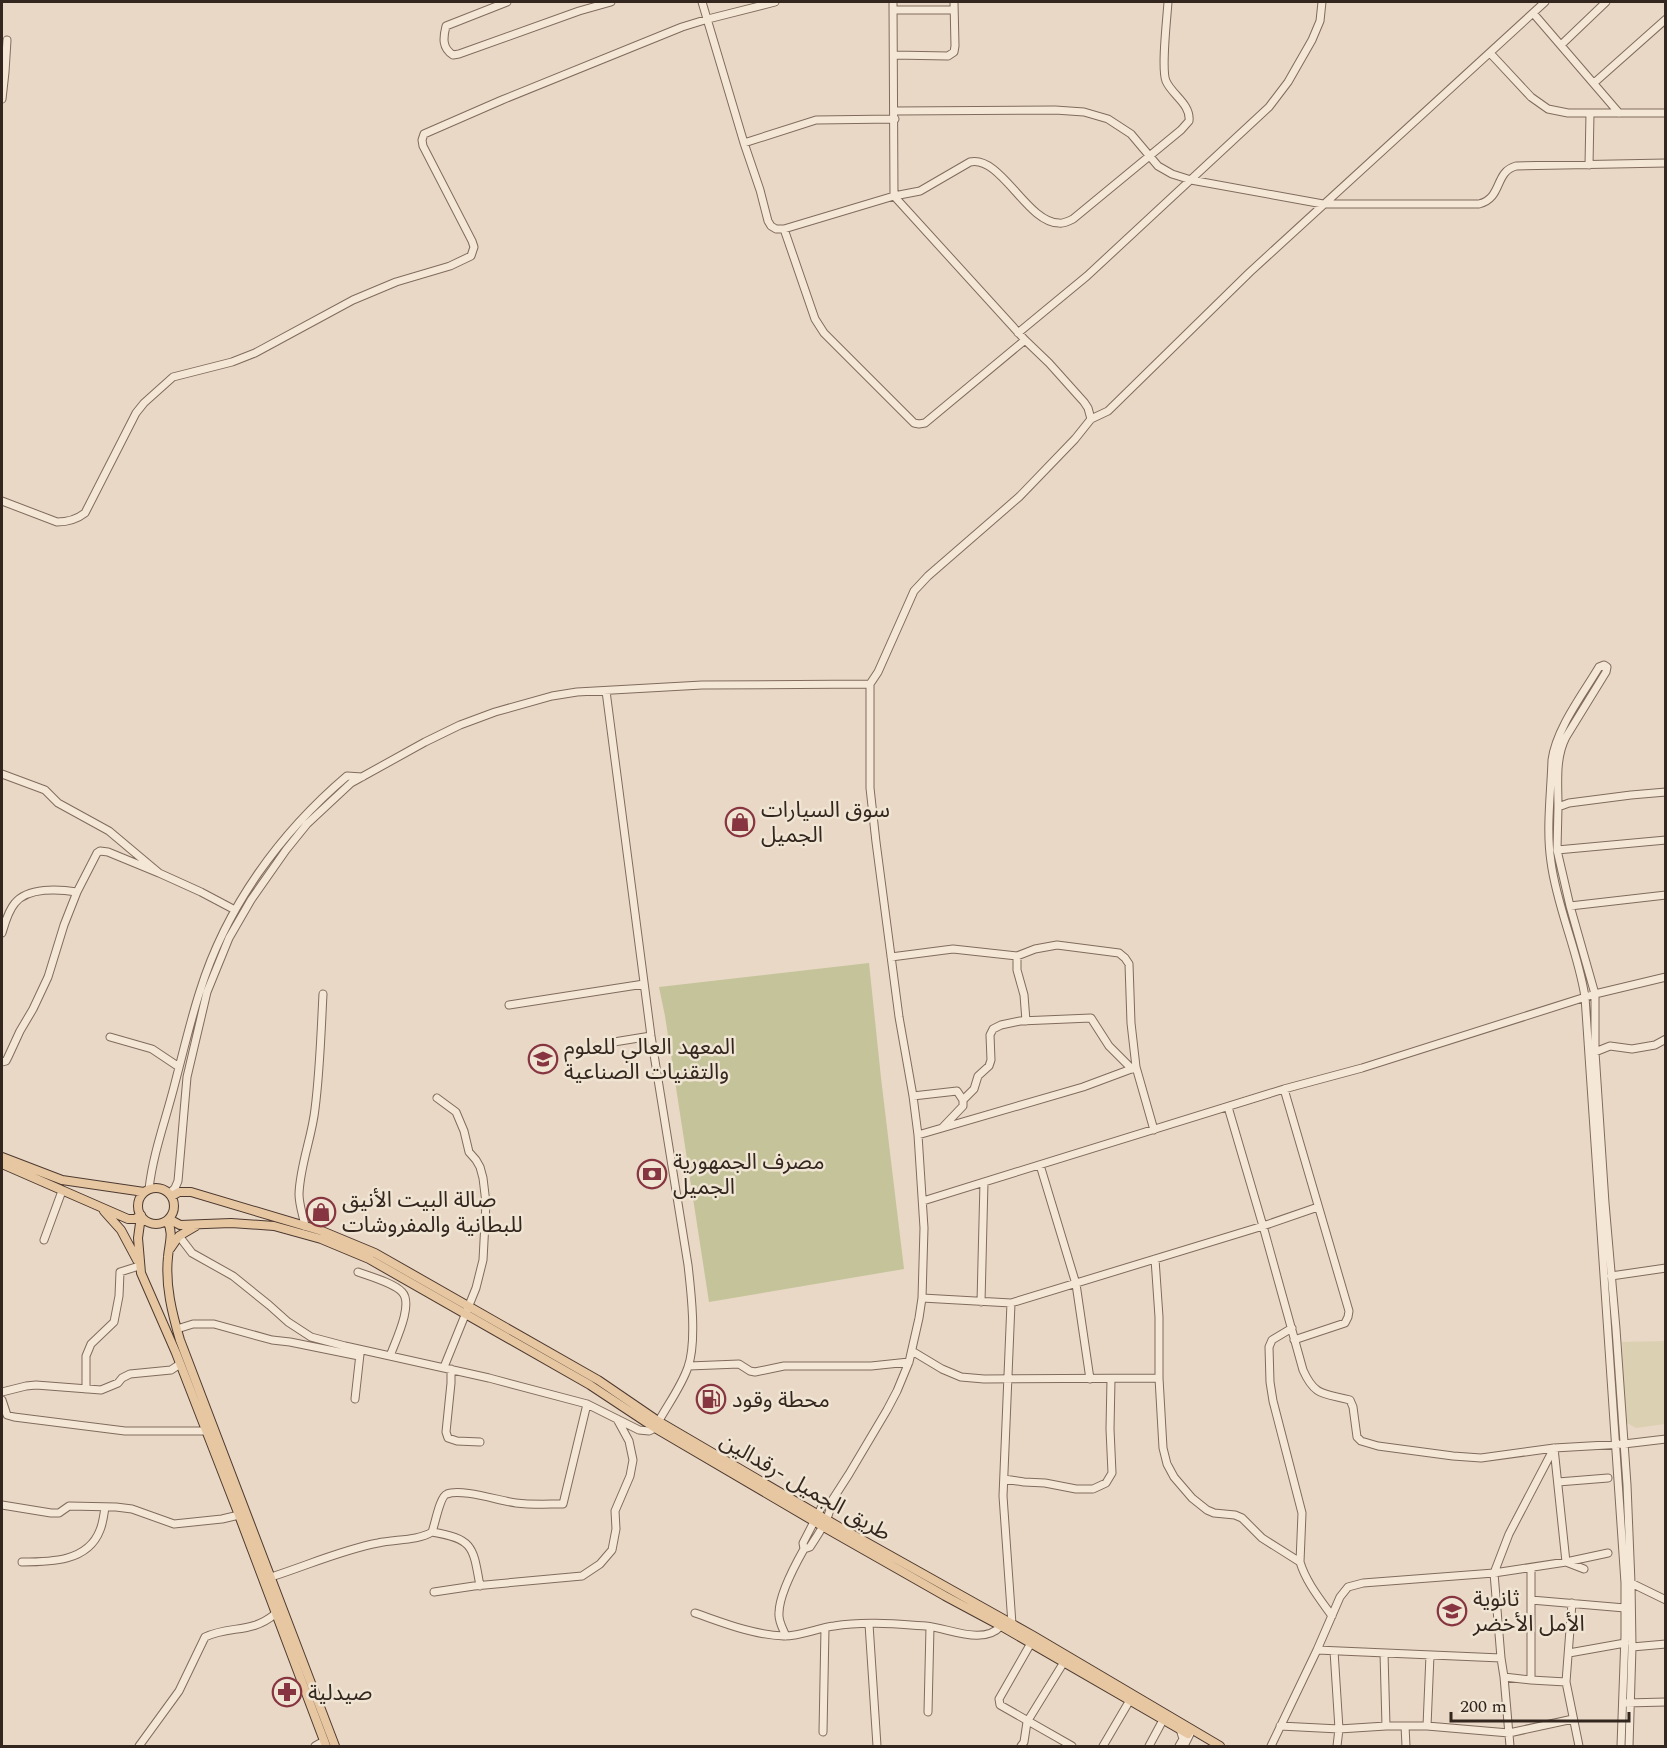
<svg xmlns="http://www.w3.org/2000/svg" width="1667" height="1748" font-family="Spectral,'Noto Sans Arabic',serif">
<rect width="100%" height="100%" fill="#e8d8c5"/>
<!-- farmland -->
<path fill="#dcd0b3" d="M1665 1341V1424L1636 1428 1627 1423 1623 1415 1622 1342Z"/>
<!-- green -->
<path fill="#c4c39a" d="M869 963 881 1078 904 1269 709 1302 665 1016 659 987Z"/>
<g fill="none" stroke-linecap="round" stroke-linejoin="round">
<!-- minor casing -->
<g stroke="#806b5d" stroke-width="9">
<path id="minor" d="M507 2 446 26C443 38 442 48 453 55L459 54 579 11 611 2
M702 2 744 143 760 190 768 221 771 226 776 229H784L894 196 920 191 970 162C1001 155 1027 223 1059 223 1063 224 1069 221 1073 219L1181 130 1189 121C1191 104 1172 95 1166 81 1161 69 1167 18 1168 2
M893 2 894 196 1025 340 1049 363 1084 402 1088 408 1091 419
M893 10H954
M1533 13 1619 113
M1561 45 1606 2
M1490 53 1531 97 1548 109 1568 113H1666
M894 55 948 56 954 52 955 46 954 2
M1594 83 1666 19
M2 99 5 72 7 40
M895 111 1055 110 1084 112 1108 119 1131 134 1158 166 1172 174 1191 180 1323 204H1479C1503 198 1494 172 1516 166L1666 163
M744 143 816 120 895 119
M1589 165 1590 113
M784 229 815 319 824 333 914 423 919 424 925 423 1025 340
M1018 333 1087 276 1269 107 1288 82 1312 40 1320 21 1322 2
M2 501 57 522C68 522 76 520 85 513L136 413 144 403 173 377 232 362 255 353 353 300 396 282 450 266 471 256 474 247 472 241 423 146 422 140 424 134 502 100 682 27 708 19 775 2
M2 774 45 790 58 803 109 831 159 873 201 892 235 910
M1558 807C1558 783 1555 758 1566 737L1606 672 1607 667 1604 665 1599 667C1583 694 1556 729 1552 760 1551 793 1546 829 1551 862 1557 908 1578 951 1585 997L1625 1583V1636L1621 1746
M1557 850 1666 840
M1570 906 1666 895
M2 933C5 923 8 911 15 903 28 887 59 889 77 892
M1017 956V970L1024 995 1026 1021
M891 957 953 949 1017 956 1035 949 1057 945 1119 953 1125 958 1129 964 1131 1023 1136 1067 1154 1130
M509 1005 644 984
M110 1037 152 1049 179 1067
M614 1042 651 1036
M1595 1052 1610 1046 1632 1049 1655 1045 1666 1039
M2 1062 6 1061 8 1057 20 1031 33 1009 48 977 64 925 77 892 97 853 100 851 108 852 159 873
M1284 1089 1349 1311 1348 1317 1345 1323 1294 1340
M913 1096 957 1091 963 1100V1106L943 1127
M437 1098 456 1112 464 1131 469 1152 476 1160 480 1167 483 1178 486 1203 483 1260 476 1288 444 1367
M963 1100 974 1089 978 1076 989 1066 991 1060 990 1035 993 1029 1001 1025 1020 1021 1091 1018 1109 1046 1132 1069
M1228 1107 1263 1226 1303 1370C1315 1397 1324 1393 1350 1400L1353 1407 1357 1437 1361 1441 1378 1446 1453 1456 1481 1458 1554 1448 1624 1444 1666 1439
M918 1135 1083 1087 1134 1068
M1040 1165 1076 1284 1090 1379
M149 1189C153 1153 166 1119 175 1083 183 1053 190 1022 200 991 226 907 280 833 347 776L362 777
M170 1193 175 1188 178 1181 187 1077 207 992 229 938 251 900 286 850 307 824 351 783 425 742 460 725 495 712 552 696 577 692 702 685 870 684
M923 1201 1284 1089 1362 1068 1595 994 1666 977
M305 1226C303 1215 299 1205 299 1194 300 1165 312 1137 315 1109 320 1070 321 1032 323 994
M179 1236 192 1253 233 1276 269 1305 288 1322 311 1337 345 1346 489 1378 587 1404 639 1430 649 1431 655 1428C665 1408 681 1388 688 1367 697 1342 691 1291 688 1265L651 1036 606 691
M44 1240 62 1191
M1155 1259 1159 1317V1378L1163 1448 1167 1464 1174 1477 1192 1498 1207 1510 1214 1513 1235 1515 1242 1518 1262 1538 1300 1562
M358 1272C369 1276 394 1283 402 1292 414 1304 395 1342 390 1356
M1611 1276 1666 1268
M922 1298 1011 1303 1263 1226 1318 1207
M981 1302 984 1182
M1011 1303 1003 1496 1012 1624
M1292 1328 1272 1340 1269 1347 1270 1382 1273 1401 1302 1513 1300 1562C1306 1582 1320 1599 1332 1616
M177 1329 193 1324H214L272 1340 290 1342 359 1356
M912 1351 942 1369 961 1377 984 1379 1159 1378
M689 1366 739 1364 750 1371 755 1372 784 1366H871L909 1362
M451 1369V1383L446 1432 448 1438 457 1441 480 1442
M86 1389V1356L91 1344 114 1322 119 1296 120 1272 139 1266
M2 1392 26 1386 36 1385 101 1390 118 1383 122 1378 130 1374 171 1370 180 1364
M355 1399 360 1354
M2 1400 7 1415 14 1417 125 1431H206
M1554 1448 1566 1562 1584 1569
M1004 1479 1024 1482 1045 1483 1076 1489H1093L1106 1483 1112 1473 1110 1429 1111 1379
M1558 1482 1608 1478
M2 1505 51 1513H59L69 1506 116 1507 132 1509 174 1524 222 1519 239 1515
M432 1532C474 1539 473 1547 480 1586
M804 1549 803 1543 818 1514 823 1504 831 1502 849 1474 887 1410 897 1391 909 1362 919 1318 922 1298 924 1228 918 1135 913 1096 899 1017 876 842 870 788V684L878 672 914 591 928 576 1019 497 1075 439 1091 419 1108 411 1250 272 1545 2
M22 1562C50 1562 88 1562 100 1530 103 1523 104 1514 105 1507
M1531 1568V1680L1566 1682
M271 1577C306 1566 341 1550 378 1543 395 1539 417 1541 432 1532 435 1524 440 1496 447 1494 461 1488 500 1501 516 1503 532 1505 548 1504 563 1504L587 1404
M1631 1583 1666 1600
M434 1592 474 1586 582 1576 600 1564 612 1550 616 1529 615 1511 630 1476 633 1460 629 1441 617 1419
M1531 1600 1625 1608
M1572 1603 1566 1682 1579 1746
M695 1613C724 1623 753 1635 784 1636 801 1636 818 1628 834 1626 864 1621 896 1624 926 1626 949 1628 983 1646 1001 1626
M869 1624 877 1746
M786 1636C783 1629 778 1621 779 1613 779 1595 795 1565 804 1549L810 1547C818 1534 831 1517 831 1502
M1031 1643 999 1699 1000 1705 1072 1746
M1632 1647 1666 1644
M1317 1650 1501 1658
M1334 1651 1339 1729 1337 1746
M1384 1653 1386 1726H1427L1509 1733 1573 1719
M1569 1653 1625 1643
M1504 1677 1531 1680
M1626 1703 1666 1702
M928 1712 930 1627
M1280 1726 1339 1729 1386 1726
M1405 1726 1406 1746
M1427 1726 1430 1655
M823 1732 825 1628
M139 1746 179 1691 205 1637C231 1625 251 1634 275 1614
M315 1746 324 1741
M1021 1746 1024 1742 1027 1722 1064 1662
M1103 1746 1130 1700
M1149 1746 1163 1720
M1179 1746 1183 1739 1180 1729
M1184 1746 1192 1730
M1271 1746 1317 1650 1340 1597 1348 1587 1363 1583 1494 1573 1566 1562 1608 1553
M1510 1746 1504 1677 1501 1658 1494 1573 1509 1534 1554 1448
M1629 1746 1632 1647 1631 1583 1627 1485 1616 1329 1605 1203 1595 1052V994L1570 906 1557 850 1558 807 1569 803 1631 795 1666 792"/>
</g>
<!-- major casing -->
<g stroke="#4e3a31" stroke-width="10">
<path id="major" d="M2 1157 62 1180 144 1192
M2 1164 128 1219H135L141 1215
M138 1206a18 18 0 1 1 36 0a18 18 0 1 1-36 0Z
M172 1196 179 1192H191L322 1231 375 1253 598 1380 658 1421 841 1528 1032 1635 1220 1746
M104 1211 121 1230 137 1260
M141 1216 138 1238 141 1273 176 1353 237 1510 326 1746
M169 1219 180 1225 231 1223 274 1226 321 1239 369 1259 590 1385 655 1428 822 1526 945 1596 1001 1626 1188 1734
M167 1221C174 1232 169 1244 168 1257 165 1285 172 1313 180 1340L335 1746
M170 1249 179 1236 196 1226"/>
</g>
<!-- minor -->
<use href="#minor" stroke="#f4e7d6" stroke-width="7"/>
<!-- major -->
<use href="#major" stroke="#e6c7a1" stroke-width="8"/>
</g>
<!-- icons -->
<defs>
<g id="shop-ring" transform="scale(1.5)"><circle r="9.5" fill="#f0e4d3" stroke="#873541" stroke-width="1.5"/><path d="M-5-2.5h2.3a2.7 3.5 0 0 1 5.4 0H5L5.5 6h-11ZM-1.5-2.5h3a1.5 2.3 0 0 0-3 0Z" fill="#873541"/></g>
<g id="university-ring" transform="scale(1.5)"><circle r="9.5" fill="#f0e4d3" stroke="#873541" stroke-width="1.5"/><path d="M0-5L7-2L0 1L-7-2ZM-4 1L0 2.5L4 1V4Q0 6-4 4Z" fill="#873541"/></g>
<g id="bank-ring" transform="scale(1.5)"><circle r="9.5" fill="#f0e4d3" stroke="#873541" stroke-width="1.5"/><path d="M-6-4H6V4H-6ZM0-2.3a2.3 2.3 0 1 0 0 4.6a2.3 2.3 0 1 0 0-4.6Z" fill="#873541"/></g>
<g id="fuel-ring" transform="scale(1.5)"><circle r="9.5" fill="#f0e4d3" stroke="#873541" stroke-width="1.5"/><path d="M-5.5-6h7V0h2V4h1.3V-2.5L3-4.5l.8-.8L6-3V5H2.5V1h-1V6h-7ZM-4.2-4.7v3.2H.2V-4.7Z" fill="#873541"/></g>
<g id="school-ring" transform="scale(1.5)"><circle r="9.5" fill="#f0e4d3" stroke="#873541" stroke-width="1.5"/><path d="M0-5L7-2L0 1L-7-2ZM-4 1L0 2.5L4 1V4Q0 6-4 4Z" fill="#873541"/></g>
<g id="pharmacy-ring" transform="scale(1.5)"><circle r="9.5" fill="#f0e4d3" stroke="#873541" stroke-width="1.5"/><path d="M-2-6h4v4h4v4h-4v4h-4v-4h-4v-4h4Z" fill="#873541"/></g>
</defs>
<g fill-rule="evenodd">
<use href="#shop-ring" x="740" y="822"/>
<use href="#university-ring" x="543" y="1059"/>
<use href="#bank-ring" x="652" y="1174"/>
<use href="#shop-ring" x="321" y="1212"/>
<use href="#fuel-ring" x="711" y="1399"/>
<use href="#school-ring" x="1452" y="1611"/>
<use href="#pharmacy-ring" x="287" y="1692"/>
</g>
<g text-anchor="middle" stroke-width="5" stroke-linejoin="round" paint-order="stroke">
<!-- poi labels -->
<g font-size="22" fill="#32261f" stroke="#f0e4d3" text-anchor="start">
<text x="761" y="817">سوق السيارات<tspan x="761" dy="25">الجميل</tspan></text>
<text x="564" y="1054">المعهد العالي للعلوم<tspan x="564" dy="25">والتقنيات الصناعية</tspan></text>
<text x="673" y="1169">مصرف الجمهورية<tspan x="673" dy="25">الجميل</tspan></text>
<text x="342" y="1207">صالة البيت الأنيق<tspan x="342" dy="25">للبطانية والمفروشات</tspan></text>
<text x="732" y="1407">محطة وقود</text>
<text x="1473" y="1606">ثانوية<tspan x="1473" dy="25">الأمل الأخضر</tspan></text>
<text x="308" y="1700">صيدلية</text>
</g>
<!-- street labels -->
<g font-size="22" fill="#32261f" stroke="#f0e4d3">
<text transform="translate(806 1486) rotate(30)" y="8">طريق الجميل -رقدالين</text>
</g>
</g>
<!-- border -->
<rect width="1667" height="1748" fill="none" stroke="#32261f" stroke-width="6"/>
<!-- scale -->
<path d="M1451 1712v9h178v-9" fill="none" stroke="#32261f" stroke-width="3"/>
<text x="1460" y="1712" font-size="18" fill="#32261f" stroke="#f0e4d3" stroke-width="4.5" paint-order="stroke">200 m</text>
</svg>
